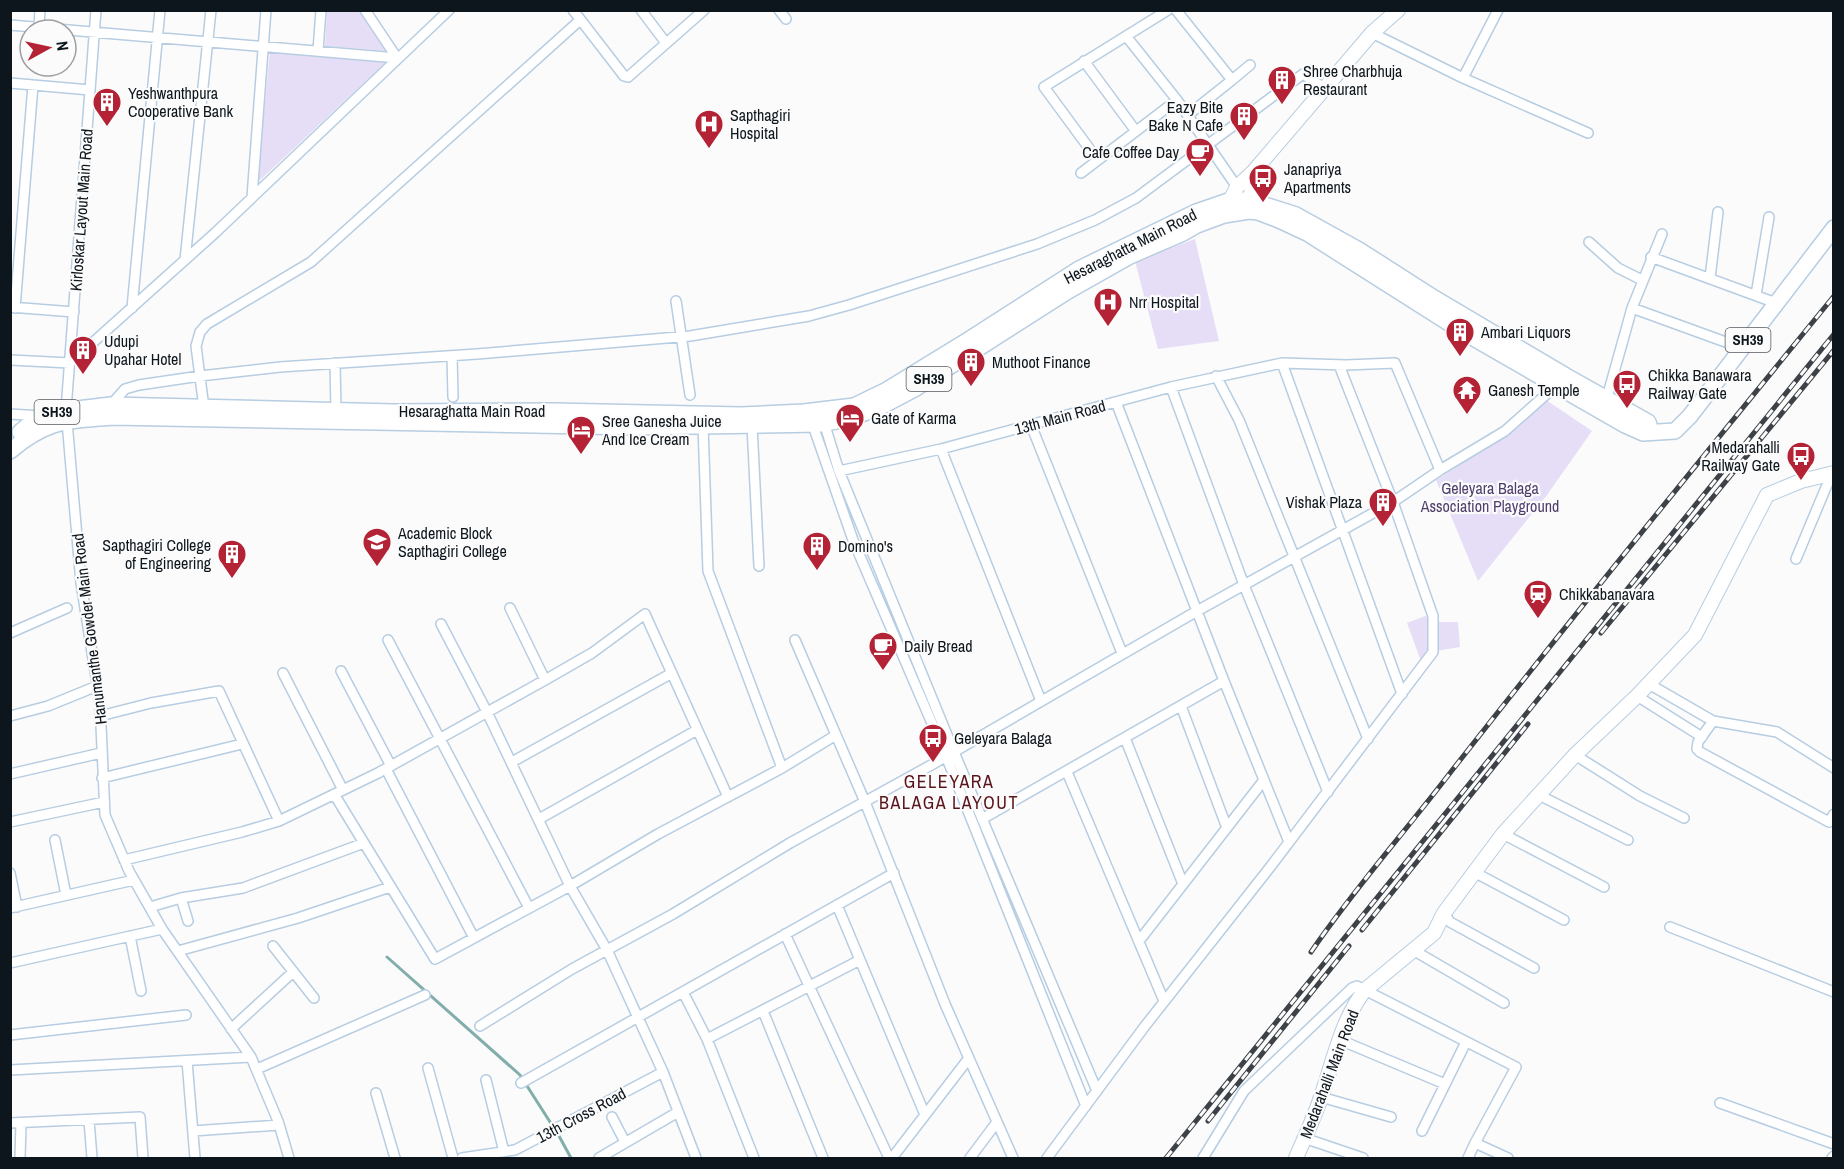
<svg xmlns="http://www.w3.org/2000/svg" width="1844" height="1169" font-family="'Archivo Narrow',sans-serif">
<rect width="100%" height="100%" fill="#fbfbfb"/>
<!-- green -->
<path fill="#e6def7" d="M327 11H360L387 51 325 46Z
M270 51 385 63 257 183Z
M1195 239 1219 341 1158 349 1135 261Z
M1543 398 1592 431 1547 495 1478 581 1436 480 1509 434Z
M1425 616 1432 618 1431 651 1422 664 1407 623Z
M1436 622H1458L1460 647 1436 651Z"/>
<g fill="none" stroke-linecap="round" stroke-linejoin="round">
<!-- stream -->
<path stroke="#81adab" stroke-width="3" d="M387 957 520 1075 559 1136 571 1158"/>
<!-- street casing -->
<g stroke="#b7cde1" stroke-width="12">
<path id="street" d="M96 10 66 410 81 583 100 703 105 815 129 871 162 929 251 1057 278 1121 289 1158
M365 10 397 58
M573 10 624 76 628 77 704 10
M641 10 666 43
M779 10 786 19
M1176 10 1232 80 1188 115
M10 25 397 58
M39 27 40 10
M1372 33 1463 78 1588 133
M1126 36 1177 100 1237 187
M318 51 321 10
M1084 61 1135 130
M1463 78 1498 10
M1232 80 1250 65
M10 83 90 90
M1097 159 1044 87 1168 10
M1081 173 1177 100
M252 197 266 10
M1589 242 1618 268 1642 280
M1651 257 1776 303
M185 260 211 10
M1710 278 1718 212
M1756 295 1769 217
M676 301 690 395
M10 307 74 312
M15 308 33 85
M132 308 160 10
M1632 308 1742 348
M452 356 453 397
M10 360 70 363 215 233 449 10
M335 363 336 410
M1282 363 1402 694
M1216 376 1239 420 1368 739
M1171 387 1244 585 1328 792
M1606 401 1632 308 1662 234
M1116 402 1224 681 1289 842
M111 405 125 389 139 385 200 376 280 367 477 354 690 336 809 316 849 305 1037 244 1095 220 1136 198 1303 74 1324 88
M204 408 196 346 200 332 207 324 311 262 579 21
M10 414 41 416
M823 419 839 471 954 752 1097 1091
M811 420 853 540 946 756 1086 1106
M703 425 708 571 782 768
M752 425 759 566
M1031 425 1122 653
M941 449 1041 701
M839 471 941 449 1171 387 1282 363 1346 365 1395 363 1440 470
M1796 559 1832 473
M510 608 545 680
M441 624 487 712 570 886 607 950 663 1072 696 1158
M10 633 67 608
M388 640 529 908
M795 640 865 802 945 1004 1013 1158
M341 671 391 766
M283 673 343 790
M1649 684 1713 721 1777 732 1834 768
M1637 696 1702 737
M1181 706 1227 828
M10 716 48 706 97 686
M100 716 151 703 219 691 279 821
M1713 721 1698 742 1697 749 1700 752 1829 822 1834 814
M1125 738 1183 884
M1575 755 1640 796 1684 818
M512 762 672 673
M386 769 474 938
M1067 772 1164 1001
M10 774 101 753
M102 778 242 744
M334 794 435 959 570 886 658 834 782 768 836 735
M1539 795 1628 840
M539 819 697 730
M982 819 1224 681
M10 822 104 802
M1503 834 1604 887
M55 840 66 895
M124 860 242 832 279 821 378 773 545 680 592 653 645 614 728 797
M1474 872 1564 920
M10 873 17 907
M181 898 188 921
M837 905 925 1115
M150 907 181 898 243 888 364 843
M10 908 134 880
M1444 913 1450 922 1534 968
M1670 927 1834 992
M785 934 889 1158
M130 936 141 991
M1139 941 1264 780
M273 946 314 998
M1413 950 1504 1003
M178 951 298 918 390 887
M10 963 162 929
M683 992 707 1039 754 1158
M763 1011 823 1158
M480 1026 572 969 673 914 790 843 933 764 1197 611 1393 502 1440 470 1505 431 1559 383
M231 1029 293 972
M10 1035 186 1015
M707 1039 860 960
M1340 1040 1445 1084
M187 1061 195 1158
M428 1068 453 1158
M257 1069 425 995
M10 1070 251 1057
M486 1080 504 1152
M521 1083 894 873
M376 1093 395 1158
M1321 1097 1391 1117
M1720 1103 1834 1144
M612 1117 625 1142
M89 1120 92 1158
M10 1123 140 1117 143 1158
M193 1131 279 1125
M1422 1131 1466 1042
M1304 1138 1363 1158
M20 1158 21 1123
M462 1158 515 1150 663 1072
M599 1158 678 1112
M892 1158 969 1058
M970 1158 997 1122
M1047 1158 1145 1026 1271 866 1433 652V616L1393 502 1339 365
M1203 1158 1244 1091 1352 988 1357 986 1516 1067 1475 1143 1508 1158
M1468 1158 1475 1143
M1832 1158 1834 1156"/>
</g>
<!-- secondary casing -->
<g stroke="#b7cde1" stroke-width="16">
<path id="secondary" d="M1227 207 1237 187 1254 171 1372 33 1398 10
M1249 210 1254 171
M1296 1158C1305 1137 1315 1116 1322 1094 1334 1059 1342 1019 1365 990L1434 933 1444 913 1503 834 1575 755 1637 696 1695 635 1767 495 1801 481 1834 473"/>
</g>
<!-- primary casing -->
<g stroke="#b7cde1" stroke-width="18">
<path id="primary" d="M20 432C45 409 79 409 111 405L393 412 554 411 741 415 804 412 854 406 887 390 967 341 1079 269 1196 212 1231 200H1249L1296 215 1359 250 1434 298 1566 376 1648 422 1651 432
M10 451C48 419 67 421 113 417L634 427 820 424 848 419 880 407 916 388 1068 291 1130 256 1183 233 1197 225 1224 215 1249 211 1258 212 1279 220 1307 233 1463 332 1625 425 1643 433 1675 431 1690 416 1834 228"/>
</g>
<!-- street -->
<use href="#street" stroke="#fff" stroke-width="9"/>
<!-- secondary -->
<use href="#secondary" stroke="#fff" stroke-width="14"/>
<!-- primary -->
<use href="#primary" stroke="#fff" stroke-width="15"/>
<!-- rail casing -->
<g stroke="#3c4248" stroke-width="5">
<path id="rail" d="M1601 633 1834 350
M1362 930 1528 724
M1311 952C1354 889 1404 833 1450 773 1576 612 1705 454 1834 296
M1208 1121 1349 946
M1166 1158 1834 334"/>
</g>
<!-- rail -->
<use href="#rail" stroke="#fbfbfb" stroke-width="3" stroke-dasharray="9" stroke-linecap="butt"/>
</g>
<!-- icons -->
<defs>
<g id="building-pin" transform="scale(1.5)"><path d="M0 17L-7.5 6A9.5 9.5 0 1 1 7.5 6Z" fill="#b42235" stroke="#fbfbfb"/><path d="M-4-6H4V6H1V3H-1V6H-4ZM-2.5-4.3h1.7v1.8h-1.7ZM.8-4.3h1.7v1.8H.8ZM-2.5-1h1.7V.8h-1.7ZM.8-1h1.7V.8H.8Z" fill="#fff"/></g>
<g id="hospital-pin" transform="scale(1.5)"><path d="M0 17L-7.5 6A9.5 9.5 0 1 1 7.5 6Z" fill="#b42235" stroke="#fbfbfb"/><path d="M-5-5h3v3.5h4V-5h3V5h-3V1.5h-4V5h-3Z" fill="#fff"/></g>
<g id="cafe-pin" transform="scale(1.5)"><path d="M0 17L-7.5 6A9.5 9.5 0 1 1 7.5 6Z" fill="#b42235" stroke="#fbfbfb"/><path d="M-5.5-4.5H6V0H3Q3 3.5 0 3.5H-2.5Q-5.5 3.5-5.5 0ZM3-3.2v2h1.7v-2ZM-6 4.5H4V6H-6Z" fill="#fff"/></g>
<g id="bus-pin" transform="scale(1.5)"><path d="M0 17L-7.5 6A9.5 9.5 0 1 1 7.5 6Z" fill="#b42235" stroke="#fbfbfb"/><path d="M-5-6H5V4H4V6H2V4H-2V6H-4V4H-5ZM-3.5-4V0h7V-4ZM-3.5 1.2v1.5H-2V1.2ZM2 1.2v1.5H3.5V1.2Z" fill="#fff"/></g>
<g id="temple-pin" transform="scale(1.5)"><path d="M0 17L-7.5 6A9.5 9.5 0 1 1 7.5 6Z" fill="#b42235" stroke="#fbfbfb"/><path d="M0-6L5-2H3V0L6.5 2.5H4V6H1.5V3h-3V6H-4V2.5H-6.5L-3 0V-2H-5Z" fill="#fff"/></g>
<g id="hotel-pin" transform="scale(1.5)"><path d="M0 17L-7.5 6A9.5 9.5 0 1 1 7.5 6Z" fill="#b42235" stroke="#fbfbfb"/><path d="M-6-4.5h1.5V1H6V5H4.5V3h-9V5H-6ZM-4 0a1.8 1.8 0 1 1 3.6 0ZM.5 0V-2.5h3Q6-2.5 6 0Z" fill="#fff"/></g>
<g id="university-pin" transform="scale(1.5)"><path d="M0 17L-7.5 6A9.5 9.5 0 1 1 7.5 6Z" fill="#b42235" stroke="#fbfbfb"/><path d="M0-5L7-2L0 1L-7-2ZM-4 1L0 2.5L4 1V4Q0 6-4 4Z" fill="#fff"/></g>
<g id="station-pin" transform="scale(1.5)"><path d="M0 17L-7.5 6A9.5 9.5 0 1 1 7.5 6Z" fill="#b42235" stroke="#fbfbfb"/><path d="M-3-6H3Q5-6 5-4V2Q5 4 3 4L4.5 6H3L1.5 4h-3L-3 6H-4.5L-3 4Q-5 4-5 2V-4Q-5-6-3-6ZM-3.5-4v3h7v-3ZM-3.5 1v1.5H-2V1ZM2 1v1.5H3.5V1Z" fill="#fff"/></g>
</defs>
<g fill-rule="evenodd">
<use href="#building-pin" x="1282" y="80"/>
<use href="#building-pin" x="107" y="102"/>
<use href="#building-pin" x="1244" y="116"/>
<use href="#hospital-pin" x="709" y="124"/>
<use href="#cafe-pin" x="1200" y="152"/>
<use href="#bus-pin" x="1263" y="178"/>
<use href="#hospital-pin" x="1108" y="302"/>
<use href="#building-pin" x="1460" y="332"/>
<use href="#building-pin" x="83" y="350"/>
<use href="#building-pin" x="971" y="362"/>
<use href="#bus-pin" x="1627" y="384"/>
<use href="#temple-pin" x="1467" y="390"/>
<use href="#hotel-pin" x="850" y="418"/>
<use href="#hotel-pin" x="581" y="430"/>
<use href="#bus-pin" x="1801" y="456"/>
<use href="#building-pin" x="1383" y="502"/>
<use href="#university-pin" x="377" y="542"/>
<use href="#building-pin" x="817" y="546"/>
<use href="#building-pin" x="232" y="554"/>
<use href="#station-pin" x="1538" y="594"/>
<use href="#cafe-pin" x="883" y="646"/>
<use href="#bus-pin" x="933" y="738"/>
</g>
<g text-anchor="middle" stroke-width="4.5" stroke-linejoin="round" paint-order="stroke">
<!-- shield labels -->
<g fill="#fbfbfb" stroke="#555b60" stroke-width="1.5">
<rect x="1725.5" y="328" width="45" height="24" rx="4.5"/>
<rect x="906.5" y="367" width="45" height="24" rx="4.5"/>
<rect x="34.5" y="400" width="45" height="24" rx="4.5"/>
</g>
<g font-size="15" font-weight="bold" fill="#0e161d">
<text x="1748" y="345">SH39</text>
<text x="929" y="384">SH39</text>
<text x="57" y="417">SH39</text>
</g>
<!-- poi labels -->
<g font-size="16" fill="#0e161d" stroke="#fbfbfb" text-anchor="start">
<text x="1303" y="77">Shree Charbhuja<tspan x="1303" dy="18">Restaurant</tspan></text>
<text x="128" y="99">Yeshwanthpura<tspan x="128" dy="18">Cooperative Bank</tspan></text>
<text x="1223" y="113" text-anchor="end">Eazy Bite<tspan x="1223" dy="18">Bake N Cafe</tspan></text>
<text x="730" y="121">Sapthagiri<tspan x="730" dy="18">Hospital</tspan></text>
<text x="1179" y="158" text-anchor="end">Cafe Coffee Day</text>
<text x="1284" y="175">Janapriya<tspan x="1284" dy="18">Apartments</tspan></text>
<text x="1129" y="308">Nrr Hospital</text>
<text x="1481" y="338">Ambari Liquors</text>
<text x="104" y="347">Udupi<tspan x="104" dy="18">Upahar Hotel</tspan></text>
<text x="992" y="368">Muthoot Finance</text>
<text x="1648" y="381">Chikka Banawara<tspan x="1648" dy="18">Railway Gate</tspan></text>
<text x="1488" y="396">Ganesh Temple</text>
<text x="871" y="424">Gate of Karma</text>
<text x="602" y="427">Sree Ganesha Juice<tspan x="602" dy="18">And Ice Cream</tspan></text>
<text x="1780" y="453" text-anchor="end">Medarahalli<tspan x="1780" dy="18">Railway Gate</tspan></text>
<text x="1362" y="508" text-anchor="end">Vishak Plaza</text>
<text x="398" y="539">Academic Block<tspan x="398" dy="18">Sapthagiri College</tspan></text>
<text x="211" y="551" text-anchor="end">Sapthagiri College<tspan x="211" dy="18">of Engineering</tspan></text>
<text x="838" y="552">Domino's</text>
<text x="1559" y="600">Chikkabanavara</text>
<text x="904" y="652">Daily Bread</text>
<text x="954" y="744">Geleyara Balaga</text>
</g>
<!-- street labels -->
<g font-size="16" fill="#0e161d" stroke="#fbfbfb">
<text transform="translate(81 210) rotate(-86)" y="6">Kirloskar Layout Main Road</text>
<text transform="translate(1130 246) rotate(-27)" y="6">Hesaraghatta Main Road</text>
<text x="472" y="417">Hesaraghatta Main Road</text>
<text transform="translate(1060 417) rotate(-15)" y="6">13th Main Road</text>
<text transform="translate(89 629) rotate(-97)" y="6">Hanumanthe Gowder Main Road</text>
<text transform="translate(1329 1074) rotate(-69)" y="6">Medarahalli Main Road</text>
<text transform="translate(581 1115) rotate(-28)" y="6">13th Cross Road</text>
</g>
<!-- park labels -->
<g font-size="16" fill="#503f6d" stroke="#fbfbfb">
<text x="1490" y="494">Geleyara Balaga<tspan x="1490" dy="18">Association Playground</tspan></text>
</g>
<!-- neighbourhood labels -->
<g font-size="18" letter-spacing="1.5" fill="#5a151b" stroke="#fbfbfb">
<text x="949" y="788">GELEYARA<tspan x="949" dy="21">BALAGA LAYOUT</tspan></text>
</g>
</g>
<!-- border -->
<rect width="1844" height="1169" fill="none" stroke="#0e161d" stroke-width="24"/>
<!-- north arrow -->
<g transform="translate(48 48) rotate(82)"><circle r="28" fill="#fbfbfb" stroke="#9c9fa2" stroke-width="1.5"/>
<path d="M0-4.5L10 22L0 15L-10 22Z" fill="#b42235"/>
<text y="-9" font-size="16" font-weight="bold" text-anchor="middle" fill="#0e161d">N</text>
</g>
</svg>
